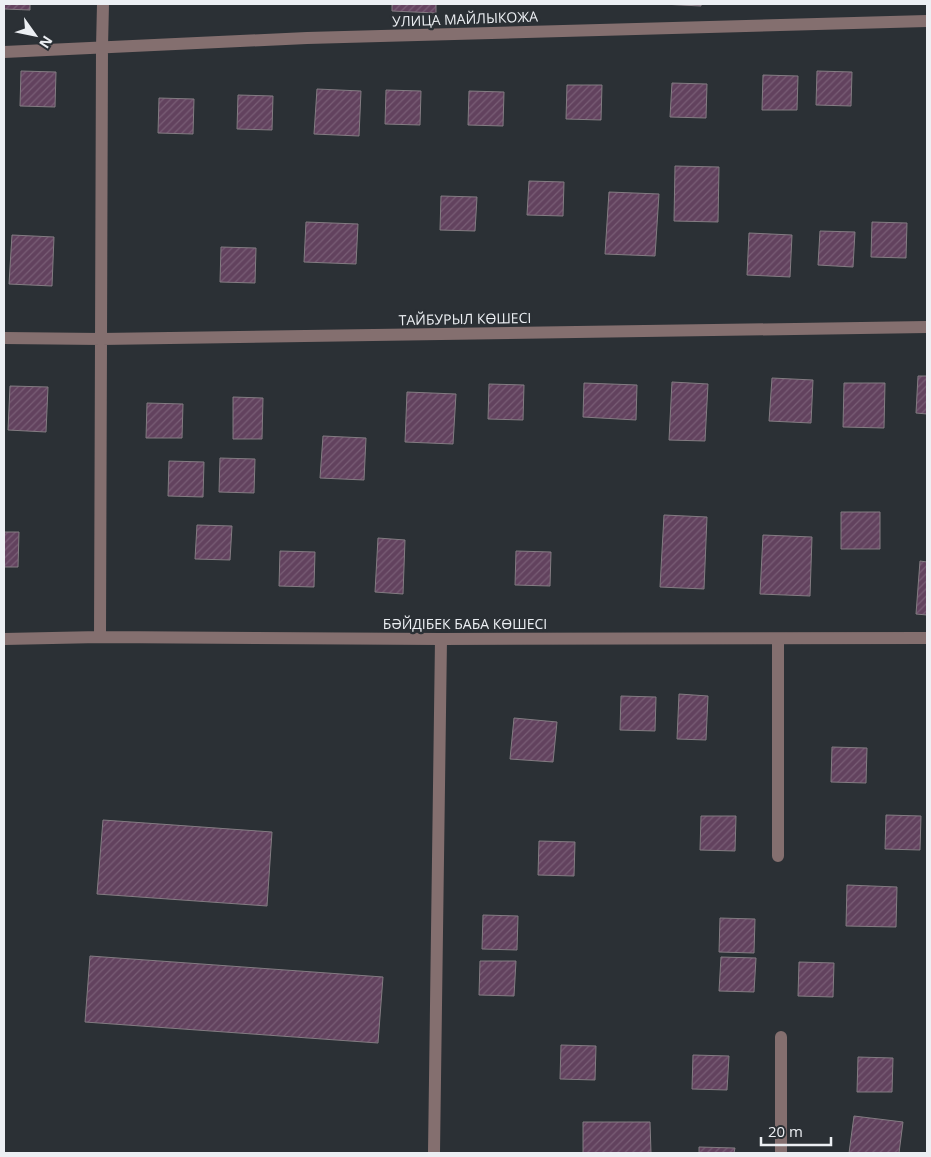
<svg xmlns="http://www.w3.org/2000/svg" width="931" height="1157" font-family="'Open Sans',sans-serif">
<defs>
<pattern id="building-hatch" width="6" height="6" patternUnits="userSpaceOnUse" patternTransform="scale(1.25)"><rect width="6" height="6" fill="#62425e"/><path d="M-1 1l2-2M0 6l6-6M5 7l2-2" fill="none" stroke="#795e76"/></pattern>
</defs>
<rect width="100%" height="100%" fill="#2b3035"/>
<!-- building -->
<path fill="url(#building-hatch)" stroke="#837c82" d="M4 4H30V10L4 9Z
M392 4H436V13L392 11Z
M662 4H701V6Z
M21 71 56 72 55 107 20 106Z
M817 71 852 72 851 106 816 105Z
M763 75 798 76 797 110H762Z
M672 83 707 84 706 118 670 117Z
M567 85H602L601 120 566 119Z
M317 89 361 91 359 136 314 134Z
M386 90 421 91 420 125 385 124Z
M469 91 504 92 503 126 468 125Z
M238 95 273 96 272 130 237 129Z
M159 98 194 99 193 134 158 133Z
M675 166 719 167 718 222 674 221Z
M529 181 564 182 563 216 527 215Z
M609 192 659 194 655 256 605 254Z
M441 196 477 197 475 231 440 230Z
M306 222 358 224 356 264 304 262Z
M872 222 907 223 906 258 871 257Z
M820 231 855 232 853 267 818 265Z
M749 233 792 235 790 277 747 275Z
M12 235 54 237 52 286 9 284Z
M221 247 256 248 255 283 220 282Z
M918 376H927V414L916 413Z
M772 378 813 380 811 423 769 421Z
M672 382 708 384 705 441 669 440Z
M584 383 637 385 636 420 583 417Z
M844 383H885L884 428 843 427Z
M489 384 524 385 523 420 488 419Z
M10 386 48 387 46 432 8 430Z
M407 392 456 394 453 444 405 442Z
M233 397 263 398 262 439H233Z
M147 403 183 404 182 438H146Z
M323 436 366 438 364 480 320 478Z
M220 458 255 459 254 493 219 492Z
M169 461 204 462 203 497 168 496Z
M841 512H880V549H841Z
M664 515 707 517 704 589 660 587Z
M197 525 232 526 230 560 195 559Z
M4 532H19L18 567H4Z
M763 535 812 537 810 596 760 594Z
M378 538 405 540 403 594 375 592Z
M280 551 315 552 314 587 279 586Z
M516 551 551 552 550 586 515 585Z
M920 561 927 562V615L916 614Z
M679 694 708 696 706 740 677 739Z
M621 696 656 697 655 731 620 730Z
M514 718 557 722 553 762 510 759Z
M832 747 867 748 866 783 831 782Z
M886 815 921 816 920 850 885 849Z
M701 816H736L735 851 700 850Z
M103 820 272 832 267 906 97 894Z
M539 841 575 842 574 876 538 875Z
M847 885 897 887 896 927 846 926Z
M483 915 518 916 517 950 482 949Z
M720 918 755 919 754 953 719 952Z
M90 956 383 977 378 1043 85 1022Z
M721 957 756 958 754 992 719 991Z
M480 961H516L514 996 479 995Z
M799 962 834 963 833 997 798 996Z
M561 1045 596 1046 595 1080 560 1079Z
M693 1055 729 1056 727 1090 692 1089Z
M858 1057 893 1058 892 1092H857Z
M854 1116 903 1122 899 1153H849Z
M583 1122H650L651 1153H583Z
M699 1147 735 1148 734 1153H699Z"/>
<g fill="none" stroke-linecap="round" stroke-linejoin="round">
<!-- minor -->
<path stroke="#846f6f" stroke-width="12" d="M4 52 307 38 927 21
M4 338 101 339 927 327
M100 637 102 47 103 4
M4 639 100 637 441 639 927 638
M778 856V639
M781 1037V1153
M434 1153 441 639"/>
</g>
<g text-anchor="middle" stroke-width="5" stroke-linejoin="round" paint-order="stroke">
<!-- street labels -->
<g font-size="14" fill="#eceff3" stroke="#2b3035">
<text transform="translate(465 19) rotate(-2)" y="5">УЛИЦА МАЙЛЫКОЖА</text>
<text transform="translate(465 319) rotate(-1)" y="5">ТАЙБУРЫЛ КӨШЕСІ</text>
<text x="465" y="629">БӘЙДІБЕК БАБА КӨШЕСІ</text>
</g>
</g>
<!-- border -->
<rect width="931" height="1157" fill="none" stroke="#eceff3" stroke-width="10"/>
<!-- north arrow -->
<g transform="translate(35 35) rotate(123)" stroke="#2b3035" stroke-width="4" paint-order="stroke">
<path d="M0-4L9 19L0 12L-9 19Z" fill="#eceff3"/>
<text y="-8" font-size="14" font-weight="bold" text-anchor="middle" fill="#eceff3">N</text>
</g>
<!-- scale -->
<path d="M761 1137v8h70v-8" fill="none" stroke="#eceff3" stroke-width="2.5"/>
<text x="768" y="1137" font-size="15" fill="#eceff3" stroke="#2b3035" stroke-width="4" paint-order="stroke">20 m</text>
</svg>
